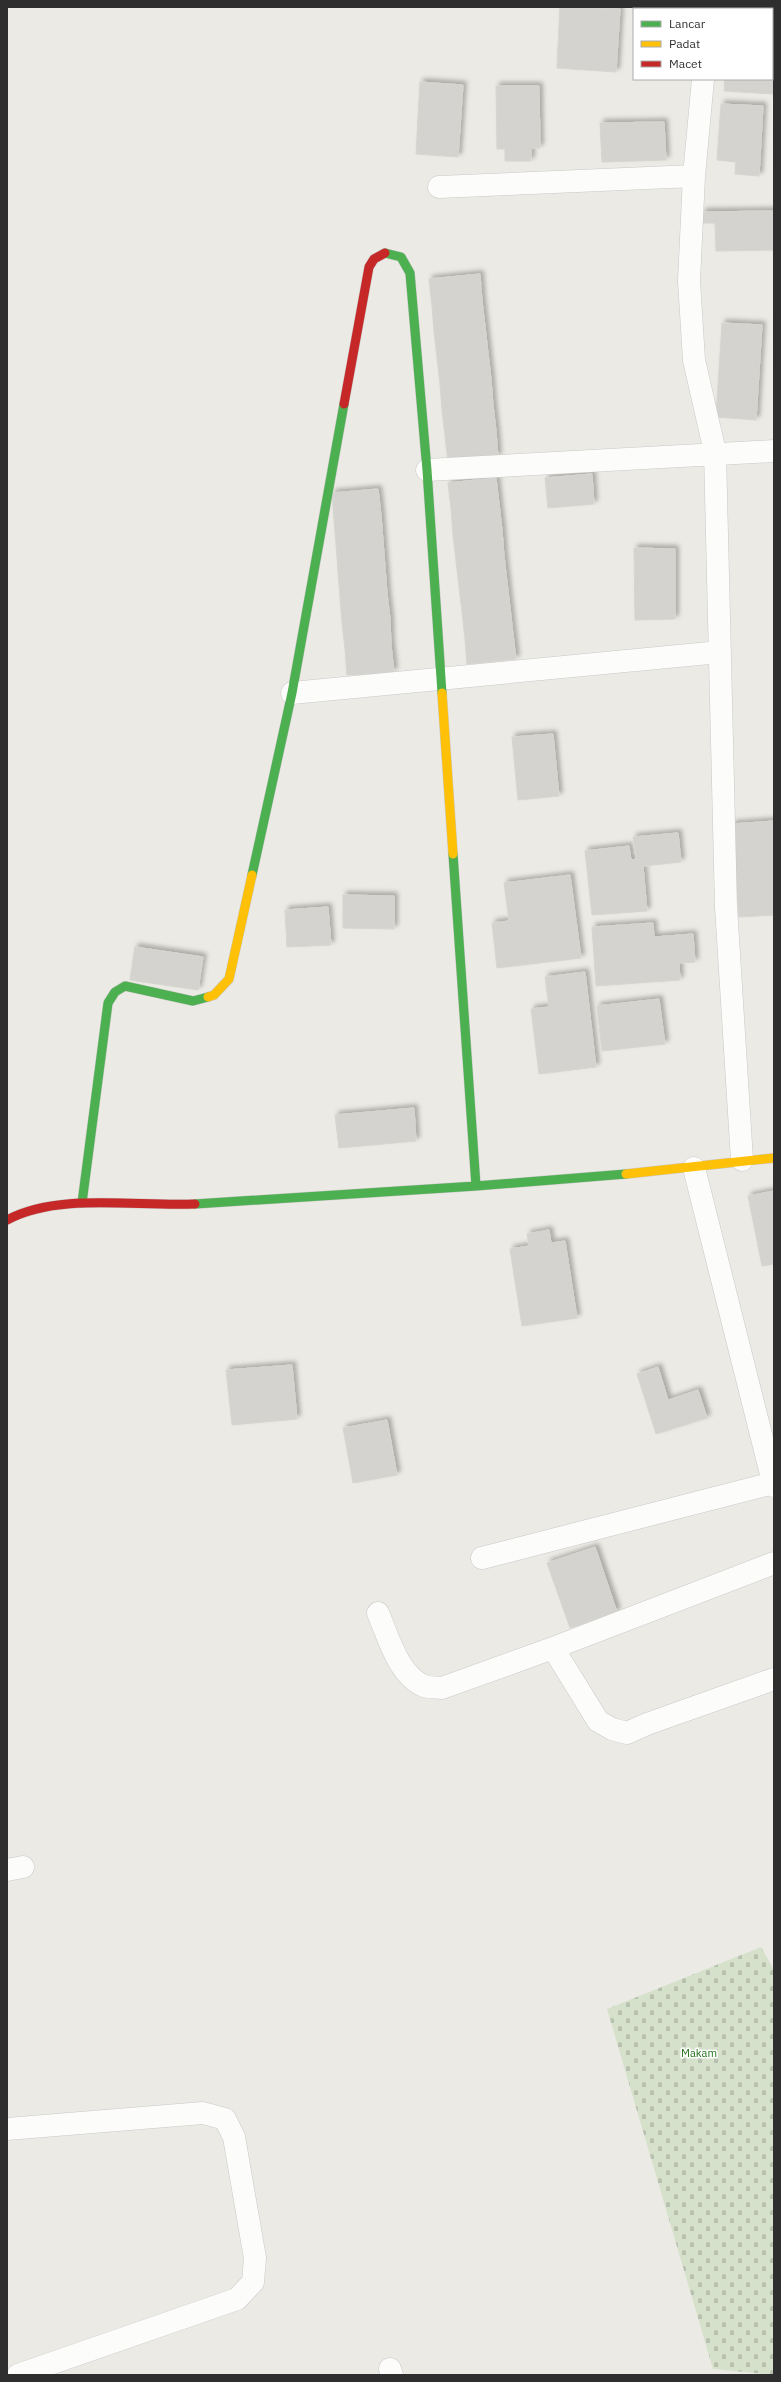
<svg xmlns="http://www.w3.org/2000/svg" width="781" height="2382" font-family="'IBM Plex Sans',sans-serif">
<defs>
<pattern id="cemetery-stones" width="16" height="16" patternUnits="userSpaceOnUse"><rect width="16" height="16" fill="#d6e1cb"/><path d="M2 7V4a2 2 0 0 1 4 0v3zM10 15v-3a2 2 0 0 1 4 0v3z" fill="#b8c1af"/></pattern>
<filter id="shadow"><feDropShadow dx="3.5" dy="-3.5" stdDeviation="2" flood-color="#0004"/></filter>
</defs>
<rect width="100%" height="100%" fill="#eceae4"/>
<!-- cemetery -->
<path fill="url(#cemetery-stones)" d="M761 1947 774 1970V2375L713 2369 607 2009Z"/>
<!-- building -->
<path fill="#d5d3cf" stroke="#d7d5d0" filter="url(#shadow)" d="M560 7 620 9 616 72 557 68Z
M772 50H774V94L724 91 725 79H772Z
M420 82 463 85 458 157 416 154Z
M496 86H539L540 148H531V161H505V149H497Z
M721 104 763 106 759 176 735 174 736 162 717 160Z
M664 122 666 160 602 162 600 123Z
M773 211 774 250 716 251 715 223H702V212Z
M480 274 482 301 432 306 429 279Z
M482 301 485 326 434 331 432 306Z
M722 323 762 325 756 420 716 417Z
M485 326 488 353 437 358 434 331Z
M488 353 491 379 440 384 437 358Z
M491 379 493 405 442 410 440 384Z
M493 405 496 431 445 436 442 410Z
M496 431 498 457 448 462 445 436Z
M592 474 594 504 548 508 545 478Z
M496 478 499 504 451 508 448 483Z
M378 489 381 515 334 519 332 493Z
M499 504 502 530 453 535 451 508Z
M381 515 383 541 336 544 334 519Z
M502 530 504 556 456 561 453 535Z
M383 541 385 567 338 571 336 544Z
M634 548 675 549V619L635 620Z
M504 556 507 582 459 587 456 561Z
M385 567 387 593 340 597 338 571Z
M507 582 510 608 462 612 459 587Z
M387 593 390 619 342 623 340 597Z
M510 608 513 634 465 639 462 612Z
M390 619 391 645 345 649 342 623Z
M513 634 516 659 467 664 465 639Z
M391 645 394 672 347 675 345 649Z
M553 734 559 796 518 800 512 737Z
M774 821V915L739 917 732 824Z
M678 833 681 862 643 866 647 911 592 915 585 851 629 846 631 860 636 859 633 837Z
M570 875 581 958 497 968 492 923 509 921 504 883Z
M343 895 394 896V929L343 928Z
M328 907 331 945 287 947 285 910Z
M653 923 654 937 693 934 695 962 679 963 680 980 596 986 592 927Z
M135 947 203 957 198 990 130 980Z
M585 972 596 1067 539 1074 531 1009 549 1007 545 977Z
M659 999 665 1044 602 1051 597 1006Z
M414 1108 416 1141 339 1148 335 1115Z
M774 1191V1264L762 1266 748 1196Z
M549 1230 551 1243 565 1241 577 1318 522 1326 510 1249 529 1246 527 1234Z
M292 1365 297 1419 232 1425 226 1370Z
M658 1367 668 1400 698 1390 707 1418 656 1434 637 1374Z
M387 1420 397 1475 353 1483 343 1428Z
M595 1547 617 1612 570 1628 547 1563Z"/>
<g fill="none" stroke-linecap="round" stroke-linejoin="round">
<!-- street casing -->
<g stroke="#c9c8c9" stroke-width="23">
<path id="street" d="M709 9V7
M703 79 694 176 689 281 694 360 715 452 726 907 742 1160
M439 187 694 176
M427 470 774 451
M292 693 720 652
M694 1168 774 1486
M482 1558 773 1483
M378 1613C388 1636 398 1675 424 1686 429 1688 437 1687 442 1688L553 1648 774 1563
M553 1648 598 1721 612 1729 627 1733 647 1724 774 1679
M7 1870 23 1867
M7 2129 203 2113 225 2119 234 2137 255 2258 253 2282 237 2299 18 2375
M390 2369 392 2375"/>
</g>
<!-- fast casing -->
<g stroke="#c9c8c9" stroke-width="10">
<path id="fast" d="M385 253 401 257 410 273 427 470 442 693
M453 854 476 1186
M252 875 292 693 344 404
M82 1203 108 1003 115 992 125 986 193 1001 208 997
M195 1204 476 1186 626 1174"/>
</g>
<!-- slow casing -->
<g stroke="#c9c8c9" stroke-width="10">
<path id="slow" d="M442 693 453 854
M208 997 214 995 229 979 252 875
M626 1174 774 1158"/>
</g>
<!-- jam casing -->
<g stroke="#c9c8c9" stroke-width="10">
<path id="jam" d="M344 404 369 267 374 259 385 253
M7 1220C59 1192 137 1207 195 1204"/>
</g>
<!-- street -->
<use href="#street" stroke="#fcfcfb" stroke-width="22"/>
<!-- fast -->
<use href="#fast" stroke="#4caf50" stroke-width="9"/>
<!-- slow -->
<use href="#slow" stroke="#ffc107" stroke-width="9"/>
<!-- jam -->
<use href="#jam" stroke="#c62828" stroke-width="9"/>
</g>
<g text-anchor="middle" stroke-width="3" stroke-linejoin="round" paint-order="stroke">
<!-- park labels -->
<g font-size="11" fill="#207018" stroke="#fff">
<text x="699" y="2057">Makam</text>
</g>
</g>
<!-- border -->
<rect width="781" height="2382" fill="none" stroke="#2e2e2e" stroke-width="16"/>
<!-- legend -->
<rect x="633" y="8" width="140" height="72" fill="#ffffff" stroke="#ababab"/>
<rect x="641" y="21" width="20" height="6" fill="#4caf50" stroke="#ababab"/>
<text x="669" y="28" font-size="12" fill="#2e2e2e">Lancar</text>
<rect x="641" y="41" width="20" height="6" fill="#ffc107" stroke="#ababab"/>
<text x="669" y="48" font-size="12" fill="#2e2e2e">Padat</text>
<rect x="641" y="61" width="20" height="6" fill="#c62828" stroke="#ababab"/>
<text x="669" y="68" font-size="12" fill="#2e2e2e">Macet</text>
</svg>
